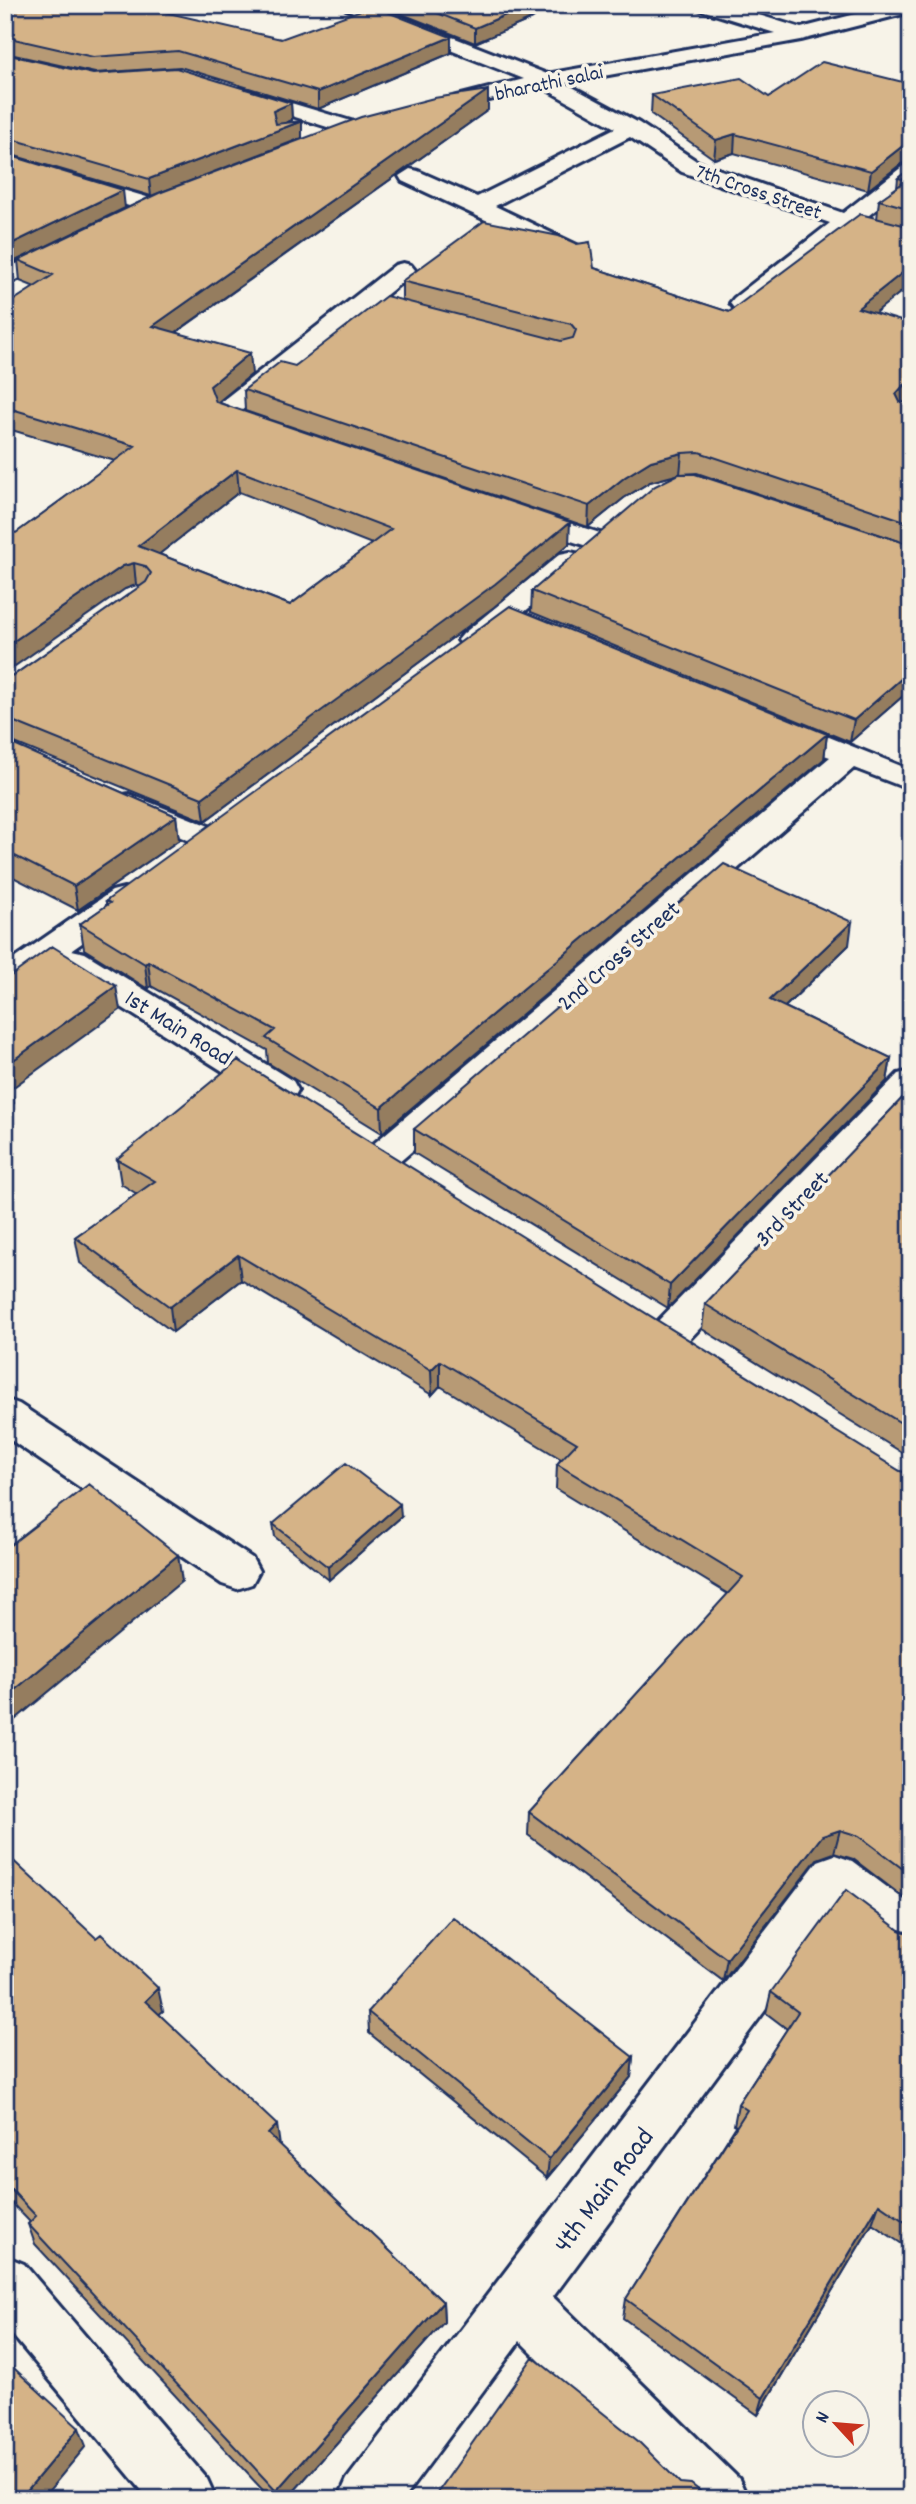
<svg xmlns="http://www.w3.org/2000/svg" width="916" height="2504" font-family="Dekko,sans-serif">
<rect width="100%" height="100%" fill="#f7f3e8"/>
<filter id="ink" filterUnits="userSpaceOnUse"><feTurbulence type="fractalNoise" baseFrequency=".0143" numOctaves="2"/><feDisplacementMap in="SourceGraphic" scale="14" xChannelSelector="R" yChannelSelector="G"/><feConvolveMatrix kernelMatrix="1 2 1 2 8 2 1 2 1" color-interpolation-filters="sRGB"/></filter>
<g filter="url(#ink)">
<g fill="none" stroke-linecap="round" stroke-linejoin="round">
<!-- minor casing -->
<g stroke="#1b2f5e" stroke-width="6">
<path id="minor" d="M343 5H371L547 74 775 33 698 9 695 5H726L801 28 891 5H911V12L801 40 565 83 639 123 698 162 843 213 903 166 911 164V182L864 219 911 232V246L850 229 750 308H734L730 303 734 298 830 223 682 172 630 137 495 206 581 247 585 252 581 257H565L402 181 399 176 410 169 418 171 477 197 615 128 542 87 437 113 430 111 427 107 430 103 524 79 346 9Z
M241 88 361 124 364 129 353 135 234 98 231 94 234 90Z
M5 155 160 201 163 206 152 213 5 168Z
M65 242 73 244 77 249 73 254 5 285V269Z
M403 263 411 265 415 270 411 275 241 411 242 414 275 425 279 430 275 435 266 438 222 424 214 409 218 404 395 265Z
M519 507 603 534 607 540 603 546 593 548 509 521 505 515 509 509Z
M570 552 580 554 584 560 580 566 483 646 473 649 463 646 458 640 463 634 560 554Z
M829 737 911 770V790L854 768 397 1164 384 1168 371 1164 365 1155 371 1146 830 757 818 753 814 746 818 739Z
M129 794 219 830 224 837 219 844 208 847 197 844 118 810 113 803 118 796Z
M124 888 136 891 141 898 136 905 72 950 85 953 293 1081 298 1090 293 1099 280 1102 267 1099 61 969 56 961 17 989 5 992V965L112 891Z
M911 1071V1105L685 1344 671 1348 657 1344 651 1333 657 1322 898 1074Z
M5 1399 19 1404 252 1558 259 1571 252 1584 237 1589 222 1584 5 1436Z
M835 1855 852 1861 911 1905V1957L894 1950 840 1909 553 2297 739 2479 748 2499H678L520 2341 403 2499H338L347 2479 818 1861Z
M5 2256 24 2264 207 2479 216 2499H149L5 2326Z"/>
</g>
<!-- minor -->
<use href="#minor" fill="#f7f3e8" fill-rule="evenodd"/>
</g>
<!-- wall -->
<path fill="#b79a74" stroke="#1b2f5e" stroke-width="2" fill-rule="evenodd" d="M5 5 281 39 451 37V53L318 109 180 67 95 73 5 53Z
M397 5H535L534 18 475 43 397 12Z
M5 54 93 74 291 103 292 120 283 123 302 138 160 193 488 110 177 332 252 374 218 402 569 544 494 607 205 821 5 739V677L14 675 140 587 136 585 125 589 16 533 115 461 5 428V306L35 287 20 281 18 260 5 266V154L125 208 35 252 159 193 151 196 5 153ZM239 492 372 544 290 605 159 554Z
M911 84V162L901 164 868 190 734 153 714 159 651 114 652 95 769 97Z
M911 168V284L874 313 911 403V689L850 742 531 612 532 591 899 541 697 473 680 474 650 482 624 498 588 527 245 411 244 390 295 366 402 301V281L594 268 729 312 877 219 879 200 897 188 898 178Z
M827 734 824 759 382 1133 268 1063 267 1050 151 986 148 989 84 949 80 924 106 906V901Z
M5 741 176 816 179 840 78 910 5 873Z
M911 889V920L903 917 908 891Z
M849 945 785 1007 891 1058 887 1081 668 1308 414 1153V1129Z
M911 1089V1458L702 1329 705 1304Z
M117 1159 900 1471 911 1474V1903L853 1859 834 1853 817 1859 723 1981 528 1835 529 1812 728 1594 556 1489 557 1464 561 1459 440 1386 432 1395 241 1280 173 1332 80 1263 75 1237 137 1194 121 1184Z
M401 1517 329 1580 275 1537 273 1524Z
M5 1853 163 2011 159 2014 280 2146 443 2302 444 2322 287 2499H271L35 2244 28 2224 30 2222 5 2196Z
M899 1930 911 1934V2250L872 2224 758 2415 623 2318 626 2299 736 2126 734 2125 738 2104 787 2029 766 2013 771 1992Z
M368 2012 633 2057 631 2077 547 2178 369 2033Z"/>
<!-- shaded-wall -->
<path fill="#957d5e" stroke="#1b2f5e" stroke-width="2" d="M529 5H535L534 18 475 43V28Z
M451 37V53L318 109V92Z
M488 90V110L155 347 153 326Z
M291 103 292 120 274 128 273 111Z
M302 121V138L151 196 149 179Z
M735 134 734 153 714 159 716 140Z
M911 143 910 161 901 164 868 190 871 171 904 145Z
M123 190 125 208 5 266V247Z
M911 266V284L855 329 858 308Z
M250 353 252 374 212 407 210 386Z
M911 383V403L901 406 896 394 904 385Z
M682 453 680 474 650 482 624 498 588 527 589 506 625 477 651 461Z
M237 470 239 492 144 566 138 546Z
M570 522 569 544 494 607 205 821 202 798Z
M134 563 136 585 125 589 5 673V647L123 566Z
M911 670V689L850 742 854 720Z
M827 734 824 759 382 1133 381 1108Z
M176 816 179 840 78 910 74 886Z
M852 922 849 945 768 1023 770 1000Z
M148 961 151 986 148 989 145 964Z
M116 986 120 1010 11 1089 14 1103 5 1110V1066Z
M891 1058 887 1081 668 1308 670 1285Z
M238 1255 241 1280 173 1332 170 1307Z
M440 1361V1386L432 1395 431 1370Z
M400 1504 401 1517 329 1580 328 1567Z
M178 1555 182 1581 5 1728V1698Z
M840 1830 834 1853 817 1859 723 1981 727 1959 822 1836Z
M158 1988 163 2011 149 2023 145 2001Z
M633 2057 631 2077 547 2178 549 2159Z
M277 2125 280 2146 268 2134Z
M879 2204 872 2224 758 2415 763 2398Z
M443 2302 444 2322 287 2499H278L276 2491Z
M79 2428 86 2446 42 2499H20Z"/>
<!-- building -->
<path fill="#d5b387" stroke="#1b2f5e" stroke-width="2" fill-rule="evenodd" d="M5 5H134L281 39 372 6 451 37 318 92 178 51 93 57 5 37Z
M417 5H529L475 28Z
M5 54 93 74 176 68 291 103 273 111 276 124 302 121 149 179 5 137Z
M822 62 911 84V143L904 145 871 171 735 134 716 140 652 95 741 78 769 97Z
M488 90 153 326 250 353 210 386 216 402 570 522 495 584 202 798 5 718V677L14 675 146 582 151 573 145 566 134 563 123 566 5 647V529L16 533 135 446 5 407V306L53 275 18 260 159 193 361 117 434 98ZM237 470 391 529 290 605 138 546Z
M5 154 123 190 5 247Z
M911 168V209L879 200 907 180 898 178Z
M860 214 911 227V266L858 308 911 324V383L904 385 896 394 900 402 911 403V523L699 452 682 453 651 461 625 477 589 506 244 390 280 362 295 366 386 296 561 341 573 338 576 330 571 324 402 281 484 221 559 236 577 244 590 242 594 268 729 312Z
M679 474H695L911 545V670L854 720 532 591 655 486Z
M510 606 827 734 381 1108 266 1038 275 1030 148 961 145 964 80 924 110 903 106 901Z
M5 741 176 816 74 886 5 851Z
M724 864 852 922 770 1000 891 1058 670 1285 414 1129Z
M52 946 116 986 5 1066V976L8 975 11 976Z
M238 1060 900 1471 911 1474V1875L859 1836 840 1830 822 1836 727 1959 529 1812 743 1577 557 1464 577 1443 440 1361 431 1370 238 1255 170 1307 75 1237 155 1181 117 1159Z
M911 1089V1429L705 1304Z
M346 1463 400 1504 328 1567 273 1524Z
M89 1484 178 1555 5 1698V1549Z
M5 1853 96 1938 101 1934 158 1988 145 2001 277 2125 268 2134 443 2302 276 2491 28 2224 36 2216 5 2183Z
M846 1890 899 1930 911 1934V2226L879 2204 763 2398 626 2299 747 2110 738 2104 798 2012 771 1992Z
M453 1917 633 2057 549 2159 368 2012Z
M533 2357 638 2441 680 2483 691 2484 710 2499H433Z
M5 2360 79 2428 20 2499H5Z"/>
</g>
<g text-anchor="middle" stroke-width="7" stroke-linejoin="round" paint-order="stroke">
<!-- far-street labels -->
<g font-size="21" fill="#1b2f5e" stroke="#f7f3e8">
<text transform="translate(549 82) rotate(-12)" y="7">bharathi salai</text>
<text transform="translate(759 191) rotate(19)" y="7">7th Cross Street</text>
</g>
<!-- street labels -->
<g font-size="24" fill="#1b2f5e" stroke="#f7f3e8">
<text transform="translate(618 955) rotate(-41)" y="8">2nd Cross Street</text>
<text transform="translate(179 1027) rotate(32)" y="8">1st Main Road</text>
<text transform="translate(791 1208) rotate(-46)" y="8">3rd Street</text>
</g>
<!-- near-street labels -->
<g font-size="28" fill="#1b2f5e" stroke="#f7f3e8">
<text transform="translate(602 2189) rotate(-53)" y="10">4th Main Road</text>
</g>
</g>
<!-- margin -->
<rect width="916" height="2504" fill="none" stroke="#f7f3e8" stroke-width="28"/>
<rect x="14" y="14" width="888" height="2476" fill="none" stroke="#1b2f5e" stroke-width="2.5" filter="url(#ink)"/>
<!-- north arrow -->
<g transform="translate(836 2424) rotate(296)"><circle r="33" fill="#f7f3e8" stroke="#9fa5b1" stroke-width="2"/>
<path d="M0-5L12 26L0 18L-12 26Z" fill="#c8321e"/>
<text y="-10" font-size="19" font-weight="bold" text-anchor="middle" fill="#1b2f5e">N</text>
</g>
</svg>
